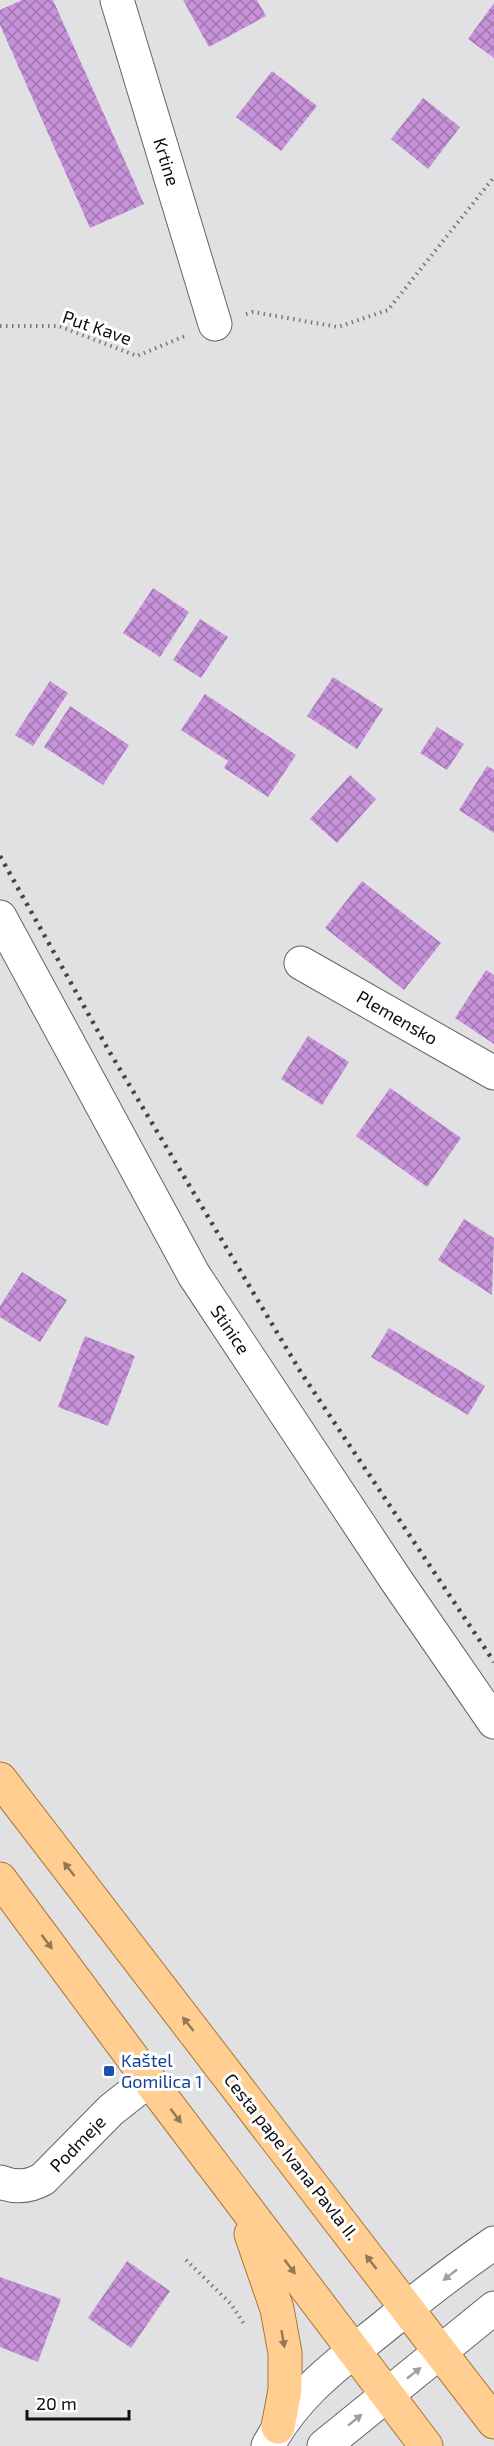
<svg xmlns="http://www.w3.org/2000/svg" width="494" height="2446" font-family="'Exo 2',sans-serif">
<defs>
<pattern id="building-cross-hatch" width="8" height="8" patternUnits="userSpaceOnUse" patternTransform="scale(1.5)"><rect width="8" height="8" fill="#c792da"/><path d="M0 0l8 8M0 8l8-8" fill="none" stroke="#a076af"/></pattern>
</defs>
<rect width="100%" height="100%" fill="#e1e1e4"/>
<!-- building -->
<path fill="url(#building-cross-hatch)" d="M22 0H53L144 204 90 228 0 25V10Z
M183 0H257L266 16 209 47Z
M494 3V58L468 39Z
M272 71 317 106 281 151 236 117Z
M423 98 460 127 428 169 391 139Z
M153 588 189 612 160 657 123 633Z
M200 619 228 637 201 678 173 660Z
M333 677 383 709 357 749 307 716Z
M50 681 68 693 33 746 15 735Z
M205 694 296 755 268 797 224 768 228 761 181 730Z
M70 706 129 745 103 785 44 747Z
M437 727 464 744 447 770 420 753Z
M487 766 494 770V833L459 810Z
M350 775 376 799 337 843 310 819Z
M362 881 441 943 404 990 325 928Z
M486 970 494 975V1044L455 1018Z
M308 1036 349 1062 322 1105 281 1079Z
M390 1088 461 1138 427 1187 356 1136Z
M464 1219 494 1238 492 1295 438 1260Z
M22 1272 67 1300 40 1342 0 1317V1306Z
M389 1328 485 1386 468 1415 371 1357Z
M85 1336 135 1356 108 1426 58 1407Z
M127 2261 170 2291 131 2348 88 2318Z
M0 2277 61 2299 38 2362 0 2347Z"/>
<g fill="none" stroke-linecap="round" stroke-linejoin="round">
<!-- minor casing -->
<g stroke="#656568" stroke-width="35">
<path id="minor" d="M117 0 215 324
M0 917 194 1275 396 1580 494 1722
M301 963 494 1073
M0 2182C16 2188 29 2187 43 2179L111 2110 149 2080
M268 2446C296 2393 339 2363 385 2326 420 2297 456 2269 494 2243
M324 2446 494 2308"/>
</g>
<!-- major casing -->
<g stroke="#ab7633" stroke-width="35">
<path id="major" d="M0 1779 494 2422
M0 1879 149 2080 426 2446
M251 2234 277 2309 285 2353V2390L278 2427"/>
</g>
<!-- path -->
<path stroke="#78787a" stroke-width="4" stroke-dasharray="1.5 4.5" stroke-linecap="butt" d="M246 314 253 312 338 327 388 310 494 177
M0 326H59L137 356 185 336
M186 2260 231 2304 244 2324"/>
<!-- minor -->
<use href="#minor" stroke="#fff" stroke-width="33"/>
<!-- major -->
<use href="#major" stroke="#ffce90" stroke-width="33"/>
<!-- rail -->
<path stroke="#444445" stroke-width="4.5" stroke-dasharray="3 6" stroke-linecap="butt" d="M0 856 109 1051 300 1371 494 1662"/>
</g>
<!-- one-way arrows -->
<defs><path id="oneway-solid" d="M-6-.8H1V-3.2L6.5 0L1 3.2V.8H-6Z" transform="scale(1.5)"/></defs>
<g fill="#937856">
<use href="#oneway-solid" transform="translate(69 1869) rotate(-128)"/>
<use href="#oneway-solid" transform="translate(47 1942) rotate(53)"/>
<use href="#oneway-solid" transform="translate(188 2024) rotate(-128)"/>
<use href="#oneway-solid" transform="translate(176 2116) rotate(53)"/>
<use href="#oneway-solid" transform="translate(371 2262) rotate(-128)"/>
<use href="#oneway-solid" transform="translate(290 2267) rotate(53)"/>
<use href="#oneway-solid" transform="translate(283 2339) rotate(80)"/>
</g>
<g fill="#9f9f9f">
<use href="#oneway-solid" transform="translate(450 2275) rotate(142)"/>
<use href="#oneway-solid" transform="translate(414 2373) rotate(-38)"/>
<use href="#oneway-solid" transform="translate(355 2420) rotate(-39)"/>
</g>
<!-- markers -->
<rect fill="#1a4fb4" stroke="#fff" stroke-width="2" x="103" y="2065" width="12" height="12" rx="3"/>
<g text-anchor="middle" stroke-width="6" stroke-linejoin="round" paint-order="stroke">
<!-- street labels -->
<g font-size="18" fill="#0f0f10" stroke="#fff">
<text transform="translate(166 162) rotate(73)" y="6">Krtine</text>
<text transform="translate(97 328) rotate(19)" y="6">Put Kave</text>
<text transform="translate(397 1018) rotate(30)" y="6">Plemensko</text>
<text transform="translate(230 1330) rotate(56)" y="6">Stinice</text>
<text transform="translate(78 2144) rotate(-46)" y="6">Podmeje</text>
<text transform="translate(291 2157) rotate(52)" y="6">Cesta pape Ivana Pavla II.</text>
</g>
<!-- transit labels -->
<g font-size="18" fill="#164399" stroke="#fff" text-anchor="start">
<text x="121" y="2067">Kaštel<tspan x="121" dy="21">Gomilica 1</tspan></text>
</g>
</g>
<!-- scale -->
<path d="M27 2410v9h102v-9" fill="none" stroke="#0f0f10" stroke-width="3"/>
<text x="36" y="2410" font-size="18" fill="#0f0f10" stroke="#ffffff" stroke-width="4.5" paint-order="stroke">20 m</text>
</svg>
